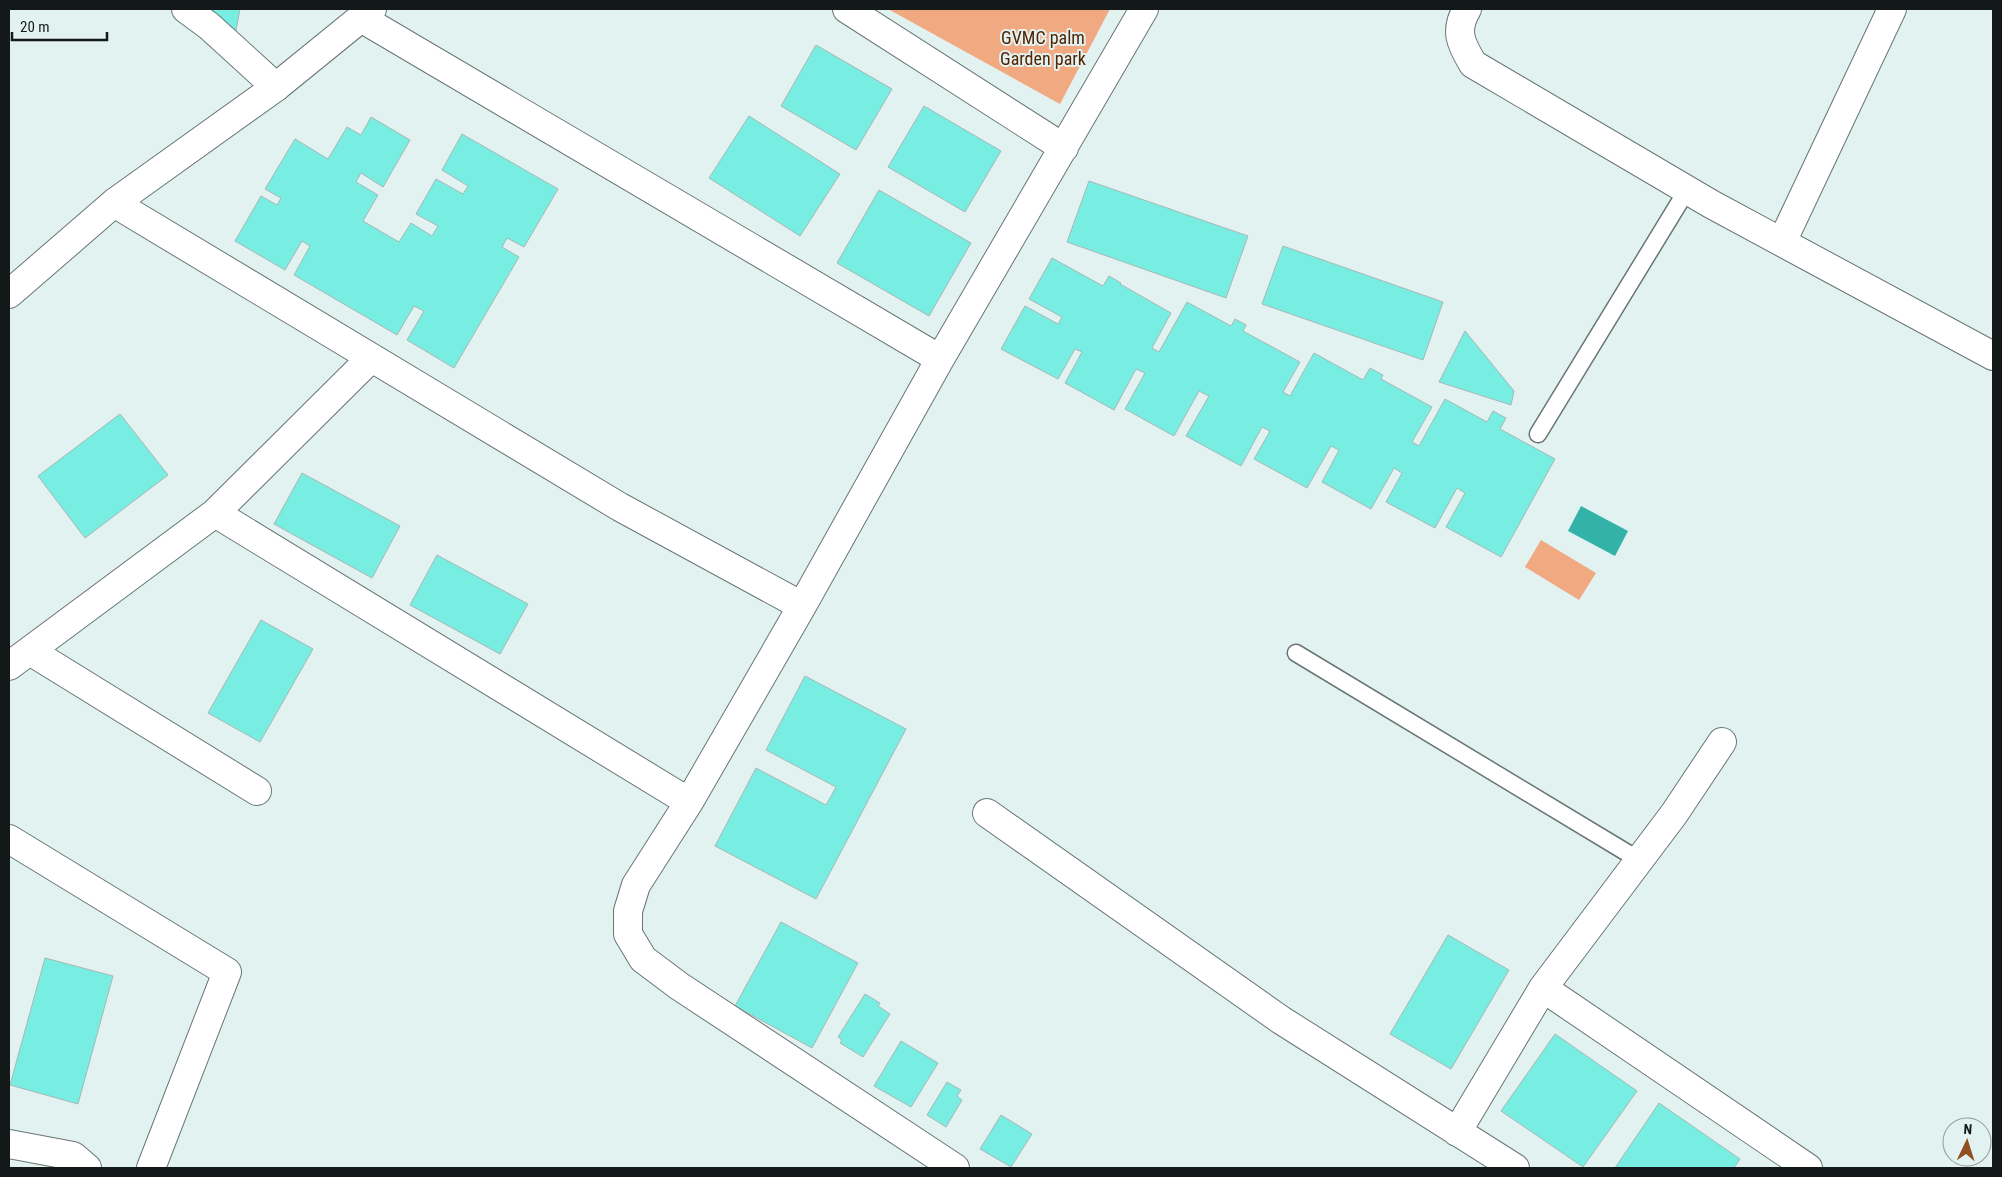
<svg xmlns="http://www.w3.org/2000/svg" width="2002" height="1177" font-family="'Roboto Condensed',sans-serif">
<rect width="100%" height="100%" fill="#e2f2f0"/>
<!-- green -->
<path fill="#f0a980" d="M888 9H1110L1060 104Z
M1541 540 1596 573 1579 600 1525 567Z"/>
<!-- water -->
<path fill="#32b2a8" d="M1581 506 1628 531 1615 556 1568 531Z"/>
<!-- building -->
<path fill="#78eee3" stroke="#a8b7b5" d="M201 9H240L235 36Z
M816 45 892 89 856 150 781 106Z
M924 106 1001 151 965 212 888 167Z
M749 116 840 174 800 236 709 178Z
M371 117 410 140 383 187 361 173 356 182 378 195 363 221 399 242 411 223 432 236 438 226 416 214 436 179 463 194 468 186 442 170 462 134 558 189 524 247 507 238 502 247 519 257 454 368 407 340 424 311 414 306 397 335 294 275 310 246 302 241 285 270 235 241 261 196 277 205 281 198 265 189 295 139 328 159 347 127 361 135Z
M1089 181 1248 236 1226 298 1067 242Z
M879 190 971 243 929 316 837 263Z
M1283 246 1443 302 1423 360 1262 304Z
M1052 258 1103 286 1109 276 1121 283 1120 284 1171 313 1152 348 1159 352 1187 302 1231 326 1235 319 1246 325 1243 331 1300 362 1283 392 1290 396 1314 353 1363 380 1370 368 1383 375 1381 379 1432 407 1412 442 1419 446 1445 399 1487 422 1493 411 1506 418 1500 429 1555 459 1501 557 1446 527 1465 493 1457 488 1435 528 1386 502 1402 473 1394 468 1371 509 1322 482 1339 450 1331 446 1307 488 1254 459 1270 431 1262 427 1241 466 1186 436 1209 396 1199 391 1174 436 1125 409 1145 373 1136 369 1114 410 1065 383 1082 352 1075 349 1058 379 1001 349 1025 306 1058 324 1062 317 1029 299Z
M1465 331 1514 391 1511 405 1439 382Z
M120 414 168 475 85 538 38 476Z
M302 473 400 526 372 578 274 524Z
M437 555 528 604 500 654 410 605Z
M261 620 313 649 260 742 208 713Z
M805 676 906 729 816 899 715 846 756 768 826 805 836 787 766 750Z
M781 922 858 963 812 1048 735 1006Z
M1448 935 1509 970 1451 1069 1390 1034Z
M45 958 113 976 78 1104 10 1085Z
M865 994 880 1003 878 1006 890 1014 863 1057 840 1043 842 1040 838 1037Z
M1555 1034 1637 1091 1583 1167 1501 1111Z
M901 1041 938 1063 911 1107 874 1086Z
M947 1082 961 1090 957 1096 962 1100 946 1127 927 1115Z
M1659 1103 1740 1159 1734 1168H1615Z
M1001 1115 1032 1134 1011 1167 980 1149Z"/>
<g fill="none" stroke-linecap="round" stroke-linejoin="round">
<!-- lane casing -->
<g stroke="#687674" stroke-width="19">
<path id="lane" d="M1538 434 1687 190
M1296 653 1639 860"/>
</g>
<!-- street casing -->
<g stroke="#687674" stroke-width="30">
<path id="street" d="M847 9 1064 148
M1467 9C1454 31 1461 44 1473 64L1711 204 1993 356
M361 18 940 359
M114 203 620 507 802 606
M1782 242 1892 9
M9 294 114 203 276 87 372 9
M215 513 689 802
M30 651 257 791
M9 666 215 513 371 358
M987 813 1281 1020 1515 1168
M9 839 227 972 151 1168
M1543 988 1808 1168
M1457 1132 1543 988 1674 814 1722 742
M9 1144 73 1156 87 1168
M955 1168 679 986 643 959 628 934V911L636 885 689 802 802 606 940 359 1144 9"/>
</g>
<!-- secondary casing -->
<g stroke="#687674" stroke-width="30">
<path id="secondary" d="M186 9 209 26 276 87"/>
</g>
<!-- lane -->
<use href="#lane" stroke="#fff" stroke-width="16"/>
<!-- street -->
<use href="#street" stroke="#fff" stroke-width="28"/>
<!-- secondary -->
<use href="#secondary" stroke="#fff" stroke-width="28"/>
</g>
<g text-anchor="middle" stroke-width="4" stroke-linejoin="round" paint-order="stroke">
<!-- park labels -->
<g font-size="18" fill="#532301" stroke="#e2f2f0">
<text x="1043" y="44">GVMC palm<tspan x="1043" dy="21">Garden park</tspan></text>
</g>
</g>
<!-- border -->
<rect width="2002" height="1177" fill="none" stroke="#131918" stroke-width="20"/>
<!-- north arrow -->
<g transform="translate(1967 1142) rotate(4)"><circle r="24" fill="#e2f2f0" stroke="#8f9b9a"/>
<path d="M0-4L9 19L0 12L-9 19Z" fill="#924d21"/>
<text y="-8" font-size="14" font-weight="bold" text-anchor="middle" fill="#131918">N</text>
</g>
<!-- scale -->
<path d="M12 32v8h95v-8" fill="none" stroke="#131918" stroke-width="2.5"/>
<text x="20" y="32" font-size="15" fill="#131918" stroke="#e2f2f0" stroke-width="4" paint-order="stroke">20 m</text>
</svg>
